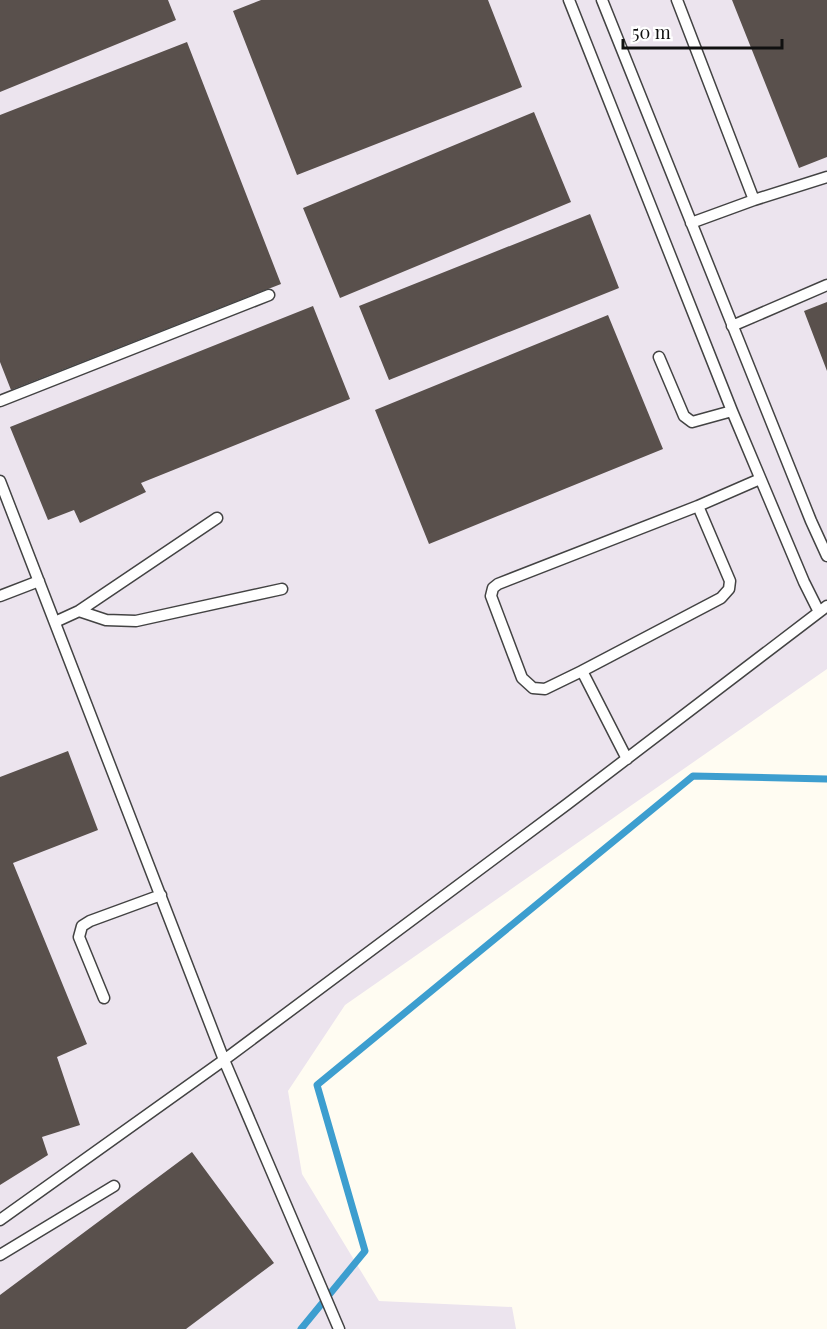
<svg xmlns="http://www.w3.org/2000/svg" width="827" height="1329" font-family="'Playfair Display',serif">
<rect width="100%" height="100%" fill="#fffcf2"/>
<!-- industrial -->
<path fill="#ece4ee" d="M0 0H827V669L345 1005 288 1091 302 1174 379 1301 512 1307 516 1329H0Z"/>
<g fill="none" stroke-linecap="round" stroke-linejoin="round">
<!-- stream -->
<path stroke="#3d9ecf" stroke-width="7" d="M301 1329 365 1251 317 1085 693 776 827 779"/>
</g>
<!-- building -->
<path fill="#59504c" d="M0 0H168L176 20 0 92Z
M261 0H488L522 87 297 175 233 11Z
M732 0H827V157L799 168Z
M187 42 281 284 11 390 0 362V115Z
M534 112 571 202 340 298 303 208Z
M590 214 619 288 389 380 359 306Z
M827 302V371L804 311Z
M313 306 350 399 141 483 146 492 80 523 74 510 48 520 10 427Z
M608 315 663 449 429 544 375 410Z
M68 751 98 830 13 863 87 1044 57 1057 80 1125 42 1137 48 1155 0 1185V777Z
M192 1152 274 1263 186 1329H0V1295Z"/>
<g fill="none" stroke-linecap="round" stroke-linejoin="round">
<!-- service casing -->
<g stroke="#434343" stroke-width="13">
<path id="service" d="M569 0 732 411 804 582 819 612
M602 0 811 521 827 556
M677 0 754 200
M691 223 754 200 827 177
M732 326 827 285
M659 357 684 416 692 422 732 411
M0 401 269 295
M0 481 224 1060 339 1329
M0 596 39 581
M79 611 106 620 136 621 282 589
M55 622 79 611 217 518
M582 671 545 689 533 688 522 678 491 596 493 588 498 584 698 506
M627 759 582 671 721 598 729 589 730 581 698 506 760 479
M104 998 79 937 82 926 90 921 161 895
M0 1220 224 1060 566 805 827 606
M0 1255 114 1186"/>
</g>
<!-- service -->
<use href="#service" stroke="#fff" stroke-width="10"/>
</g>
<!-- scale -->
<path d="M623 39v9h159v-9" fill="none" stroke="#101010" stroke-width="3"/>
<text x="632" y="39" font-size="18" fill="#101010" stroke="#ffffff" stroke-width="4.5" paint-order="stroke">50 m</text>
</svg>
